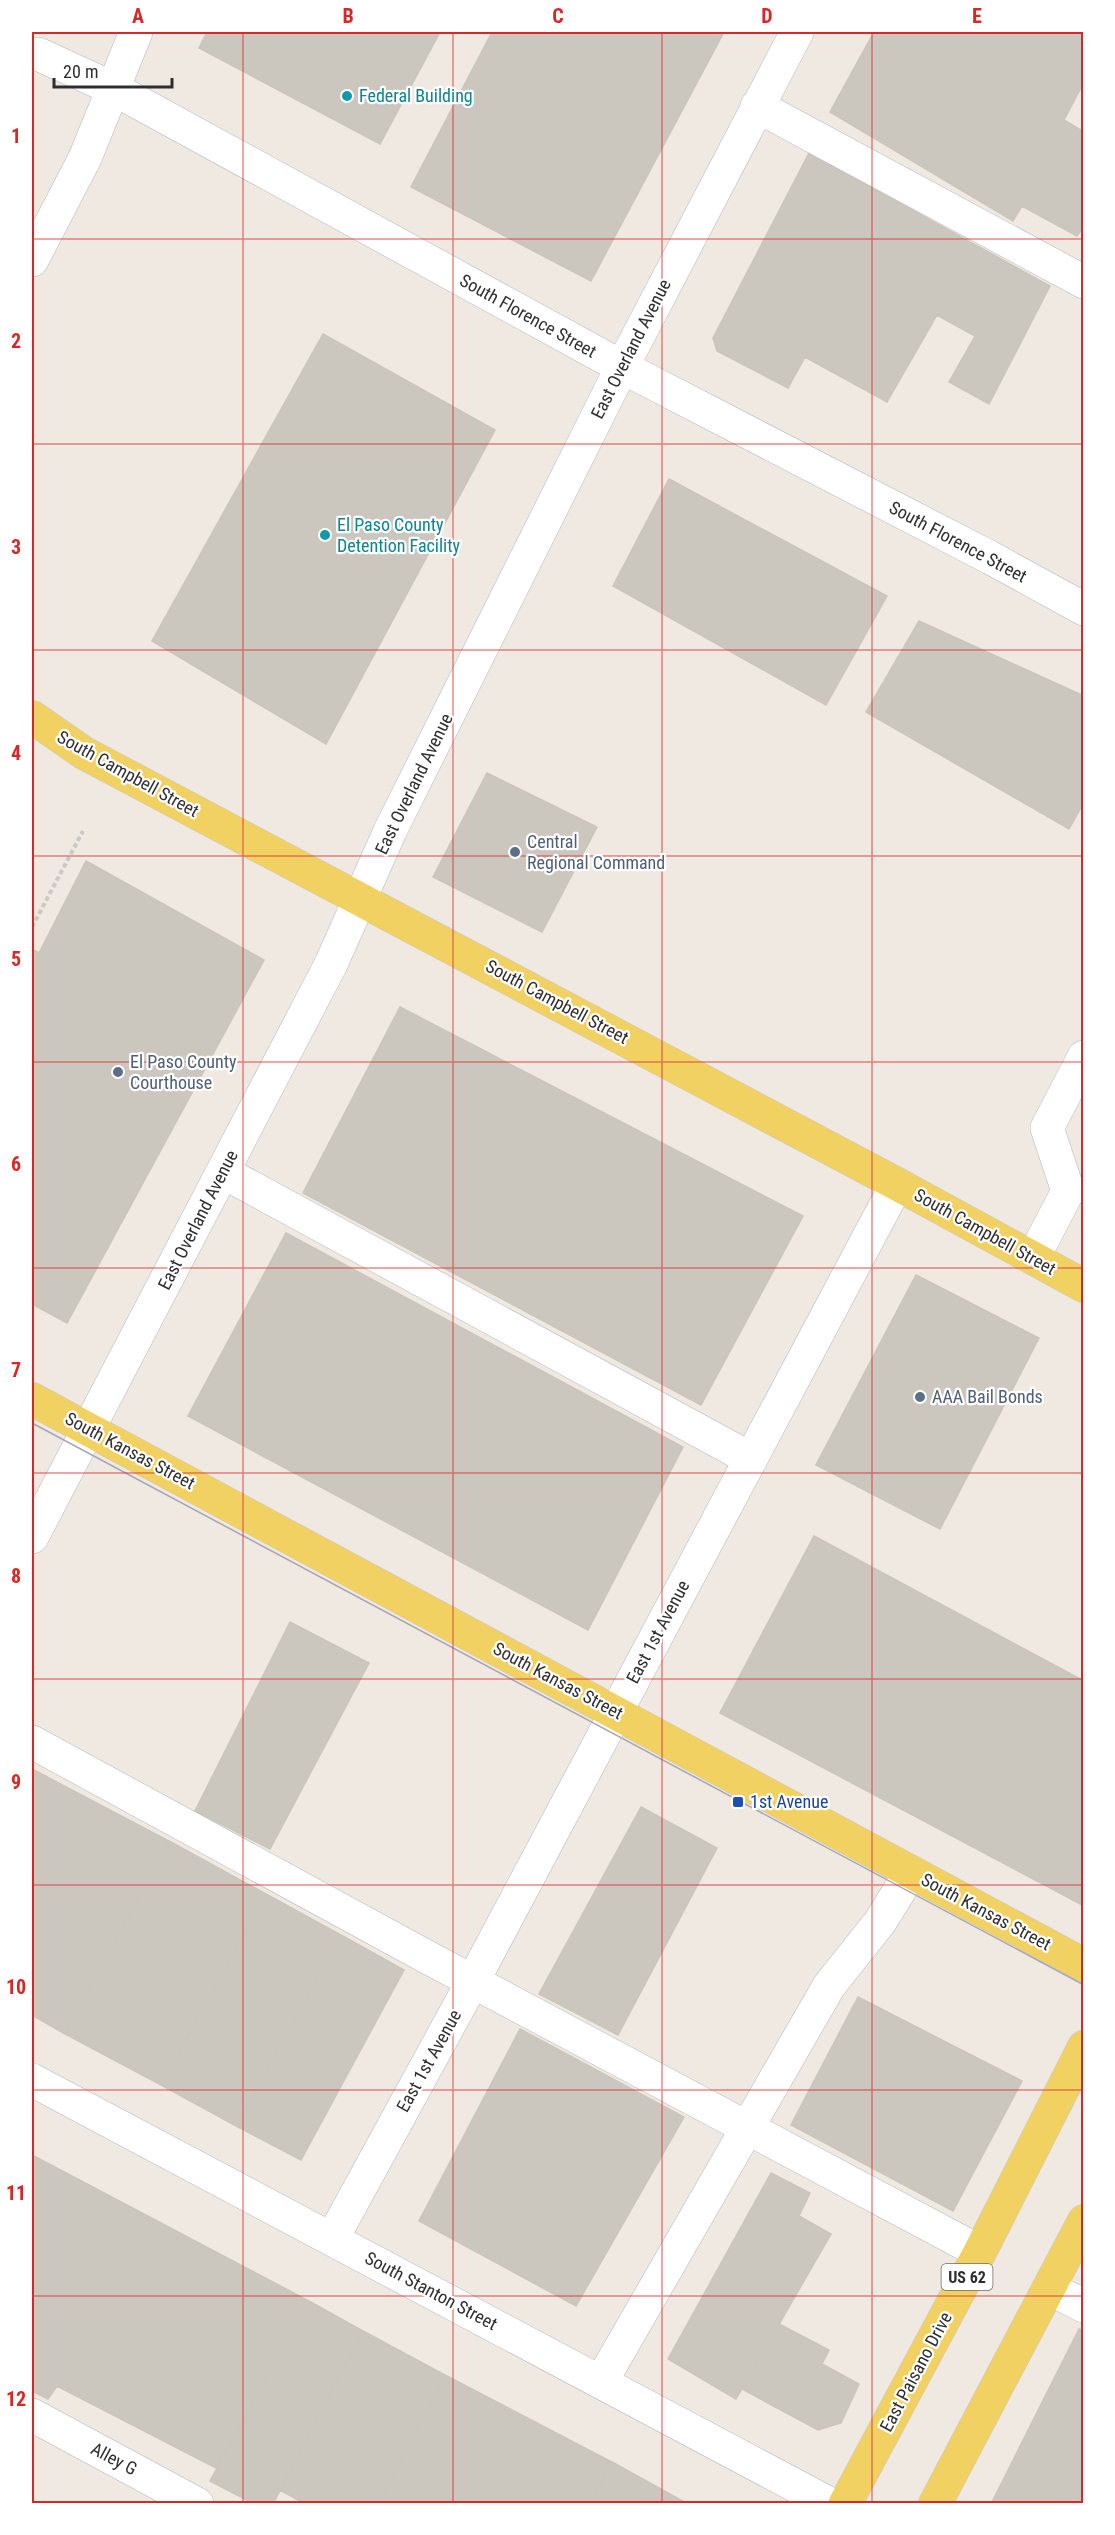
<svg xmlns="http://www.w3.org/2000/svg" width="1115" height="2535" font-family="'Roboto Condensed',sans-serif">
<rect width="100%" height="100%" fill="#efe9e1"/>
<!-- building -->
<path fill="#cbc7bf" stroke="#cbc5ba" stroke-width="1.5" d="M207 32H440L380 144 199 48Z
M492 32H724L591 281 411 187Z
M874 32H1084V82L1064 120 1084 132V226L1077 236 1022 206 1013 221 830 112Z
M809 153 1050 286 989 404 949 382 975 336 937 315 887 402 805 357 788 388 717 351 713 338Z
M323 334 495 430 326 744 152 641Z
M669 479 887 596 826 705 613 586Z
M919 621 1084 696V802L1069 829 866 712Z
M487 773 597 827 542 932 433 877Z
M86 861 264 960 67 1323 32 1304V949L39 953Z
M400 1007 803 1216 701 1405 303 1193Z
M286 1233 683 1447 588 1630 188 1416Z
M916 1275 1039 1338 940 1529 816 1465Z
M814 1536 1084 1681V1906L720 1713Z
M290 1622 369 1663 270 1849 195 1811Z
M32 1769 169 1841 65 2034 32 2015Z
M641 1807 717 1848 618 2035 539 1994Z
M169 1841 266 1894 161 2085 65 2034Z
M266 1894 341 1935 236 2126 161 2085Z
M341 1935 404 1970 301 2160 236 2126Z
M858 1997 1022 2081 953 2211 791 2125Z
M520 2029 684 2117 576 2306 419 2221Z
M32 2155 309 2301 216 2468 57 2386 48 2399 32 2391Z
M771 2173 810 2193 799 2216 831 2234 736 2399 668 2359Z
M309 2301 363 2331 273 2504H254L210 2481Z
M779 2324 829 2350 822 2364 859 2384 841 2423 818 2430 742 2389Z
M1079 2329 1084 2331V2504H991Z
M363 2331 445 2375 379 2504H305L280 2490Z
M445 2375 612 2462 590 2504H379Z
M612 2462 688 2504H590Z"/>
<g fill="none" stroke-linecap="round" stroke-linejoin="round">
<!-- minor casing -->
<g stroke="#b4b7c1" stroke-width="34">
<path id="minor" d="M38 54 112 88 622 367 991 558 1084 609
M757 106 1084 282
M32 260 85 158 136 32
M223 1172 751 1459
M1033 1258 1068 1191 1047 1128 1084 1057
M32 1537 331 964 390 831 622 367 797 32
M32 1742 427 1957 980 2252
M32 2080 830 2504
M332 2239 473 1981 897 1184
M1049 2288 1084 2306
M601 2382 829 1986 880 1922 911 1872
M32 2415 197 2504"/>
</g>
<!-- major casing -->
<g stroke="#c9c9c9" stroke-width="34">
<path id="major" d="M32 717 84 753 897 1184 1084 1286
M32 1399 1084 1965
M845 2504 980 2252 1084 2047
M935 2504 1084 2221"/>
</g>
<!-- path -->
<path stroke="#c9c9c9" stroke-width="4" stroke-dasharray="4.5 3" stroke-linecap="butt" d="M32 927 83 831"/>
<!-- minor -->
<use href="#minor" stroke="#fff" stroke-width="33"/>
<!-- major -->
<use href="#major" stroke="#f2d163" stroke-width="33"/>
<!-- tram -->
<path stroke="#a3a6b8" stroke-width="1.5" d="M32 1423 1084 1985"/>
</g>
<!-- grid -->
<path fill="none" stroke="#d62828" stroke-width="1.5" stroke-opacity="0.55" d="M243 32V2504M453 32V2504M662 32V2504M872 32V2504M32 239H1084M32 444H1084M32 650H1084M32 856H1084M32 1062H1084M32 1268H1084M32 1473H1084M32 1679H1084M32 1885H1084M32 2090H1084M32 2296H1084"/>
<!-- markers -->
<g fill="#0f9aa8" stroke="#fff" stroke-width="2">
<circle cx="347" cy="96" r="6"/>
<circle cx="325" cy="535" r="6"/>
</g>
<g fill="#5c6f8a" stroke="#fff" stroke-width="2">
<circle cx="515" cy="852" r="6"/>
<circle cx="118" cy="1072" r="6"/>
<circle cx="920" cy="1397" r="6"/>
</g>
<rect fill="#1a4fb4" stroke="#fff" stroke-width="2" x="732" y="1796" width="12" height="12" rx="3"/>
<g text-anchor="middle" stroke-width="4.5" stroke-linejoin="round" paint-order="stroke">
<!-- shield labels -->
<rect fill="#fff" stroke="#6d6d6d" stroke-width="1.5" x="941.5" y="2264" width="51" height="26" rx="4.5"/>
<g font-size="16" font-weight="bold" fill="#2e2e2e">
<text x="967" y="2283">US 62</text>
</g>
<!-- culture labels -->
<g font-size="18" fill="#0d838f" stroke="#fff" text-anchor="start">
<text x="359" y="102">Federal Building</text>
<text x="337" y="531">El Paso County<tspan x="337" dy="21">Detention Facility</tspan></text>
</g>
<!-- street labels -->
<g font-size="18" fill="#2e2e2e" stroke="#fff">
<text transform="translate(528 316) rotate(29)" y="6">South Florence Street</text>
<text transform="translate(631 349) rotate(-63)" y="6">East Overland Avenue</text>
<text transform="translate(958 542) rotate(28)" y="6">South Florence Street</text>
<text transform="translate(128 774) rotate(29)" y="6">South Campbell Street</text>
<text transform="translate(414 784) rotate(-64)" y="6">East Overland Avenue</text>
<text transform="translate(557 1002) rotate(28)" y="6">South Campbell Street</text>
<text transform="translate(198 1220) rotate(-63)" y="6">East Overland Avenue</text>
<text transform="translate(985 1232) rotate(29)" y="6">South Campbell Street</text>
<text transform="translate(130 1451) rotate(28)" y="6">South Kansas Street</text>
<text transform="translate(658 1632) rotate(-62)" y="6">East 1st Avenue</text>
<text transform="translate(558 1681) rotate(28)" y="6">South Kansas Street</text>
<text transform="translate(986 1912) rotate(28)" y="6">South Kansas Street</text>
<text transform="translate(429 2061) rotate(-61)" y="6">East 1st Avenue</text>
<text transform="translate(431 2291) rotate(28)" y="6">South Stanton Street</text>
<text transform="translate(916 2372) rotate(-62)" y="6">East Paisano Drive</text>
<text transform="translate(114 2459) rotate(28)" y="6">Alley G</text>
</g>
<!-- service labels -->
<g font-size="18" fill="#4e5e75" stroke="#fff" text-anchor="start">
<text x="527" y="848">Central<tspan x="527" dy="21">Regional Command</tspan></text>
<text x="130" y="1068">El Paso County<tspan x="130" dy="21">Courthouse</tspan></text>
<text x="932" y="1403">AAA Bail Bonds</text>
</g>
<!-- transit labels -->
<g font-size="18" fill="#164399" stroke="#fff" text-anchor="start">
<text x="750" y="1808">1st Avenue</text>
</g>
</g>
<!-- border -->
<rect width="1115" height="2535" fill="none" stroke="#ffffff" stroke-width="66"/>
<!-- scale -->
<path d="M54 78v9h118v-9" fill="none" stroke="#2e2e2e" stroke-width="3"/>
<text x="63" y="78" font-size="18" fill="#2e2e2e" stroke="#ffffff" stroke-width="4.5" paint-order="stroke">20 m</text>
<rect x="33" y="33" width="1049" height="2469" fill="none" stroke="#d62828" stroke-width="2"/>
<g font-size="20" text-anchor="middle" font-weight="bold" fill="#d62828">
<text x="138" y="23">A</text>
<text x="348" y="23">B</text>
<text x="558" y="23">C</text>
<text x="767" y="23">D</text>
<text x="977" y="23">E</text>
<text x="16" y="143">1</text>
<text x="16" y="348">2</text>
<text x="16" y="554">3</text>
<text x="16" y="760">4</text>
<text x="16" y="966">5</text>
<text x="16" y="1171">6</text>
<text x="16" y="1377">7</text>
<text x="16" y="1583">8</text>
<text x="16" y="1789">9</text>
<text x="16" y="1994">10</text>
<text x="16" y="2200">11</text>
<text x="16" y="2406">12</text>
</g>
</svg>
